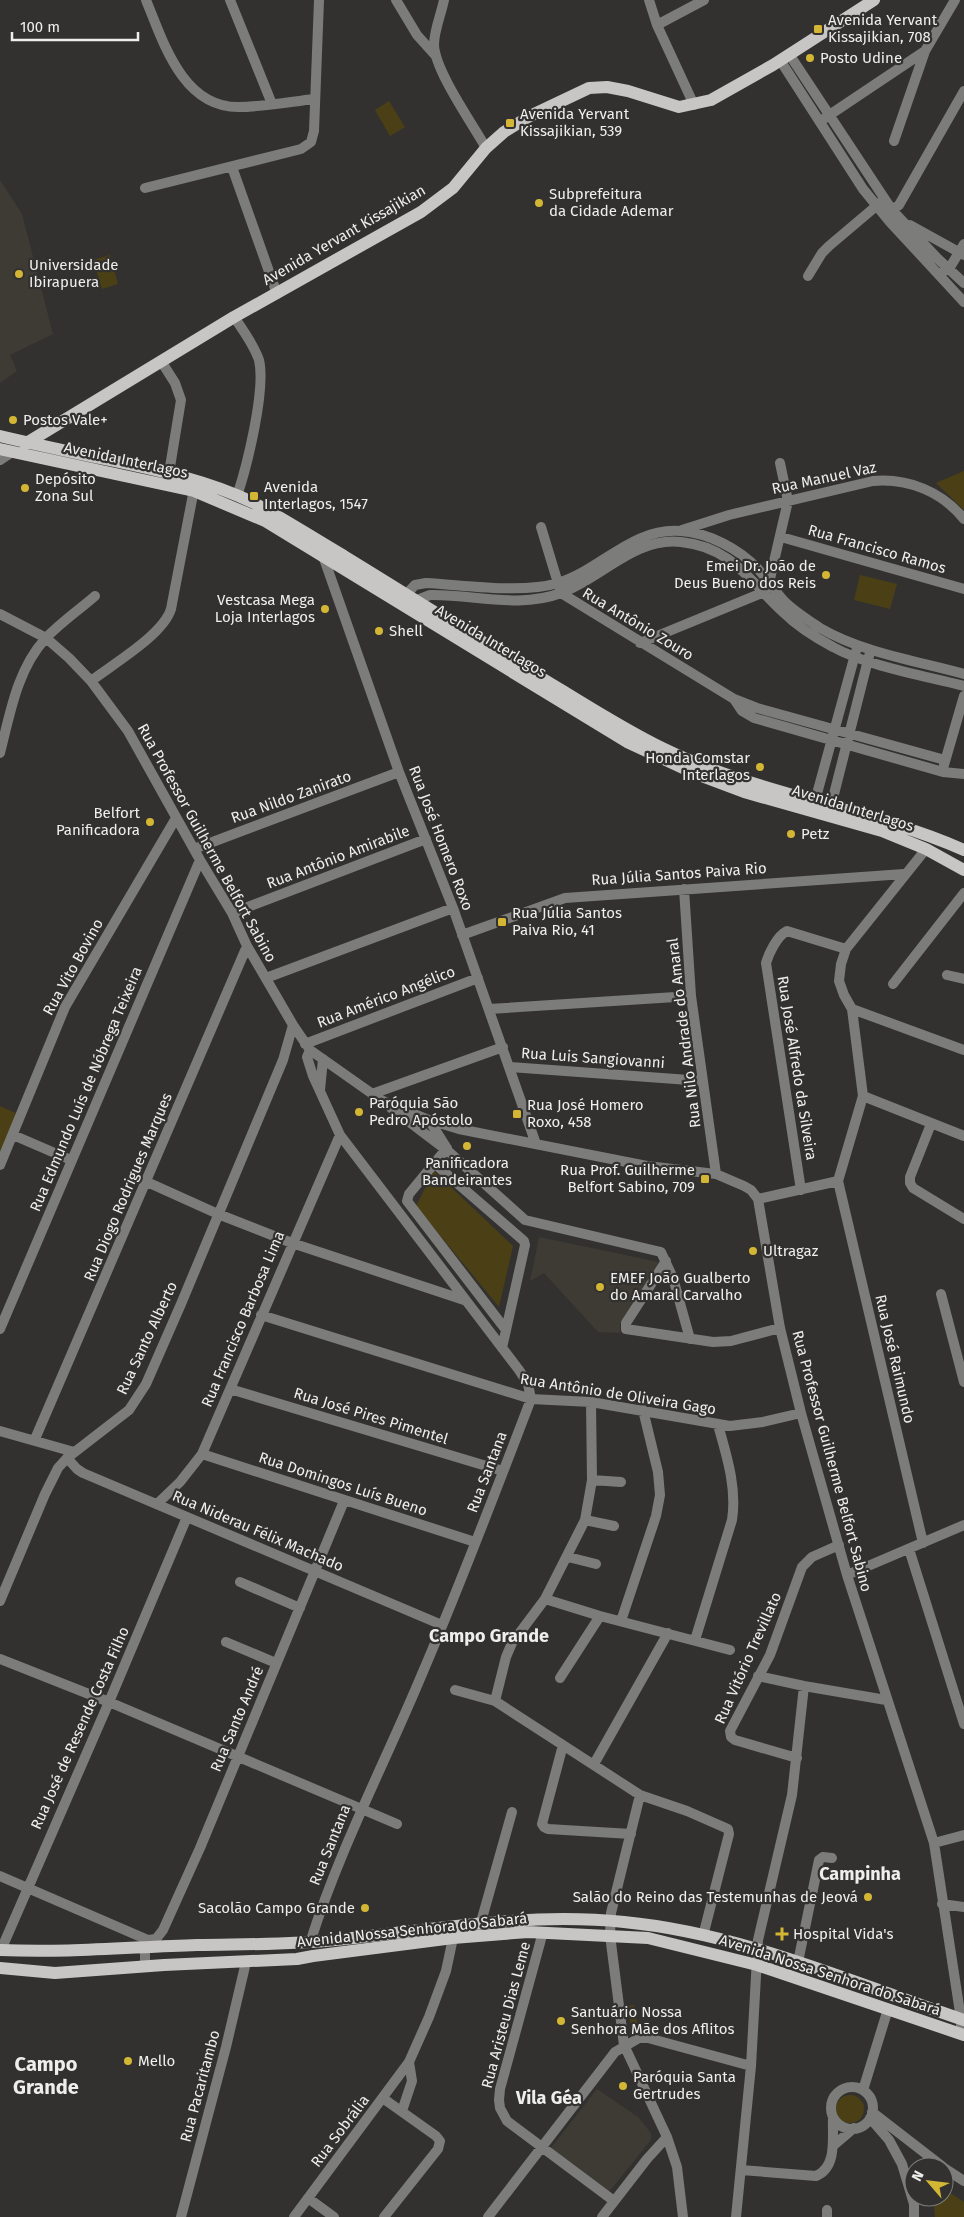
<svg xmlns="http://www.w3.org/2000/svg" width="964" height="2217" font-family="'Fira Sans',sans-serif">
<rect width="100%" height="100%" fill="#32312f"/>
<!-- built -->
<path fill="#3d3b33" d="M0 180 22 214 53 334 10 355 17 371 0 383Z
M539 1237 659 1262 620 1324V1333L598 1332 544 1273 530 1281Z
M597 2089 638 2117 651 2133V2140L609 2192 550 2149Z"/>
<!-- green -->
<path fill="#4b4015" d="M389 101 405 127 390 136 375 110Z
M110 255 118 284 102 289 93 260Z
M964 471V510L936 483Z
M860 575 897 584 890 609 854 600Z
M0 1106 18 1114 0 1155Z
M434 1171 513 1246 499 1307 416 1206Z
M634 2005 638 2028 631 2026 627 2006Z
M836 2109a14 14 0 1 1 28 0a14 14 0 1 1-28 0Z
M944 2189 964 2202V2217H935L933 2197H944Z"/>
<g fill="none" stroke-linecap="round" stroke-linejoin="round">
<!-- minor -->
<path stroke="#7c7c7b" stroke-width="10" d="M146 0C163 41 182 107 238 107 263 107 289 102 314 99
M230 0 272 104
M396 0 417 35 435 55
M444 0C441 15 434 30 434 45 435 71 472 123 486 148
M649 0 657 25 694 105
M657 25 704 0
M789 54 892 210 937 258 964 283
M780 60 863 189 890 222 964 302
M825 118 925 51 955 0
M894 141 925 51
M232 167 277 294
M145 188 301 149 311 142 314 131 319 0
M887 213 899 205 964 91
M910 225 964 255
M944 271 949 269 964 244
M808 276 822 253 829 246 881 202
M234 317C243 330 254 345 259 360 266 390 247 466 237 496
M161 361 175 383 181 400 169 473
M0 460 12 452
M541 527 561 593 734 699 757 708 945 760
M682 530 729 515 873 481C909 478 942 492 964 519
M781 537 964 589
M322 553 399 772 453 908 536 1144
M402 599 415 585 426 583C465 585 522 594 558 583 601 570 632 527 681 531 709 533 739 549 758 569 767 579 775 591 784 601 794 611 808 620 820 628 863 653 917 661 964 674
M414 606 417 600 430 595C473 594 519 609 561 593 602 578 634 537 681 542 732 547 750 582 784 613 798 627 816 638 833 647 867 666 925 676 964 686
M0 614 46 638 69 658 91 681 128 731 200 860 232 913 247 946 293 1025 310 1050 381 1100 429 1120 459 1129 647 1166 716 1174 744 1186 751 1190 758 1199 780 1328 801 1413 847 1575 934 1843 961 2019V2034
M640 643 764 592 769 583 788 501 780 463
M91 681C113 664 163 635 171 609L195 484
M734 699 742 711 754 718 943 772 964 774
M0 753C10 714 17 670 45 639 60 623 79 610 95 596
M944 765 964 696
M815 801 856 651
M831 806 869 656
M194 849 399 772
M684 889 691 996 716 1174
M232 913 426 839
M462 935 565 898 904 874
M947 975 964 979
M266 978 453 908
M893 984 964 893
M489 1009 691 996
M852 1009 964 1050
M305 1044 478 978
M510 1067 703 1081
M320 1090 323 1059
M372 1094 503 1047
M863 1096 964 1136
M391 1108 449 1152 525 1220 661 1252 673 1278 690 1339
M429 1120 446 1147
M931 1124 910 1177V1183L913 1188 964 1219
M13 1135 71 1160
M447 1148 409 1194 407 1201 506 1330
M435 1164 524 1241 525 1245 502 1348
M0 1165 65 1007 176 818
M838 1181 923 1543
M147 1182 218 1214 292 1243 464 1300
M801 1190 766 963C769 953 777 936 787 931L846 949
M758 1199 838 1181 863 1096 852 1009 844 995 839 981 841 964 846 949 926 849
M666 1261 626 1323V1329L713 1342 731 1341 780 1328
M941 1294 964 1382
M261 1315 531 1399 591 1402 730 1426 763 1422 801 1413
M0 1329 200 860
M230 1389 503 1471
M0 1431 74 1452
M35 1439 247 946
M202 1454 475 1542
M67 1458 77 1469 83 1473 442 1625
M592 1480 621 1482
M157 1504 180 1482 202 1454 340 1135
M585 1520 614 1526
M909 1549 964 1724
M568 1557 596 1564
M847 1575 964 1525
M240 1582 300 1608
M545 1599 600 1616 730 1650
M0 1601 45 1494 58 1468 67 1458 129 1410 146 1384 181 1304 283 1060 293 1025
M621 1621 656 1516 660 1495 658 1472 643 1410
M695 1640 732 1520C737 1488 727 1457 718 1425
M226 1642 276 1663
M0 1659 109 1702 397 1824
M758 1676 804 1686 886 1700
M560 1678 600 1616
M455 1690 495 1701 640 1795 687 1811 728 1829 729 1834 703 1936
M495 1701 506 1657 512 1643 545 1599 585 1520 592 1480 591 1402
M563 1745 542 1824 544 1827 548 1829 631 1834
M797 1758 735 1740 731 1737 730 1731 770 1655 802 1567 812 1557 839 1545
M594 1764 668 1633
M640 1795 611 1913 610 1935 624 2045 667 2137 677 2167 683 2217
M934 1843 964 1835
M0 1876 148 1940 145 1948V1967
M942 1904 964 1907
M481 1922 512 1812
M543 1932 500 2089 499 2100 500 2108 507 2121 614 2201
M148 1940 156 1939 163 1930 200 1848 344 1501
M310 1943C339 1850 385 1763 422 1674 461 1583 496 1491 531 1399L528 1384 519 1370 340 1135 313 1076 307 1057 310 1050
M1 1950 109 1702 187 1517
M798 1962 819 1860 823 1857 832 1858
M831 2108a21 21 0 1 1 42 0a21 21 0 1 1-42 0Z
M863 2090 888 2009
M402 2111 412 2081 409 2062
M872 2112 943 2167
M870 2118 889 2140 902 2164 914 2204V2217
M834 2145 854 2128
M944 2168 964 2181
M741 2170 816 2176C838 2167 832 2136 833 2117
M308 2198 334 2217
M181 2217 226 2047 246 1962
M294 2217 409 2062 429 2017 446 1971 453 1938
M384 2217 438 2149 440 2141 436 2136 384 2099
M488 2217 615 2052 639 2038H648L751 2066
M602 2217 647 2159 667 2137
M736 2217 751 2066 758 1940 792 1795 804 1686
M827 2217V2210"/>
<!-- major -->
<path stroke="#c7c6c4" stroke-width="12" d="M0 436C38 445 76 453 114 461 161 471 208 481 252 502 283 518 313 538 344 556 416 600 488 646 561 690 594 710 627 731 662 748 758 795 866 807 964 850
M25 444 234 317 421 212 453 188 486 148 504 132 530 116 589 88 607 87 628 91 679 107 711 100 773 65 874 0
M0 449 194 491 265 521 627 742 696 774 744 792 882 831 926 849 964 870
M0 1950C66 1953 131 1947 197 1945 243 1944 289 1945 335 1940 431 1930 526 1912 624 1922 741 1933 853 1983 964 2020
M0 1968 55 1973 164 1965 297 1959 313 1956 453 1938 528 1932 648 1938 757 1965 964 2035"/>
</g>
<!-- markers -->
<g fill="#d4b635" stroke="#32312f" stroke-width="2">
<rect x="813" y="24" width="10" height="10" rx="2.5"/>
<circle cx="810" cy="58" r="5"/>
<rect x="505" y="118" width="10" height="10" rx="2.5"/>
<circle cx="539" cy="203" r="5"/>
<circle cx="19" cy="274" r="5"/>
<circle cx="13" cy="420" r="5"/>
<circle cx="25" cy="488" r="5"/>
<rect x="249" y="491" width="10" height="10" rx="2.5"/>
<circle cx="826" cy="575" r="5"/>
<circle cx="325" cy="609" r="5"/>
<circle cx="379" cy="631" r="5"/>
<circle cx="760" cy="767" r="5"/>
<circle cx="150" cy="822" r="5"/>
<circle cx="791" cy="834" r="5"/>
<rect x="497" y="917" width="10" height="10" rx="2.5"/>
<circle cx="359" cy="1112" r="5"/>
<rect x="512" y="1109" width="10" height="10" rx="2.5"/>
<circle cx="467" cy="1146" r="5"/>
<rect x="700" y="1174" width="10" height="10" rx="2.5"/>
<circle cx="753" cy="1251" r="5"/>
<circle cx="600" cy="1287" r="5"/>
<circle cx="868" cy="1897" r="5"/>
<circle cx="365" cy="1908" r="5"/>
<path d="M779.5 1926.5h5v5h5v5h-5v5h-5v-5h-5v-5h5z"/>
<circle cx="561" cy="2021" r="5"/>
<circle cx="128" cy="2061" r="5"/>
<circle cx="623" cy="2086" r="5"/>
</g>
<g text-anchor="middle" stroke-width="4.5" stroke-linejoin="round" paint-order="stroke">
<!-- poi labels -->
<g font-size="15" fill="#eeeeec" stroke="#32312f" text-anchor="start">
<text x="828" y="25">Avenida Yervant<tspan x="828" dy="17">Kissajikian, 708</tspan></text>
<text x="820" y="63">Posto Udine</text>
<text x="520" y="119">Avenida Yervant<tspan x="520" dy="17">Kissajikian, 539</tspan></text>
<text x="549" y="199">Subprefeitura<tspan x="549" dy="17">da Cidade Ademar</tspan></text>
<text x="29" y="270">Universidade<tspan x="29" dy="17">Ibirapuera</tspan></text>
<text x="23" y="425">Postos Vale+</text>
<text x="35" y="484">Depósito<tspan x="35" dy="17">Zona Sul</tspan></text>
<text x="264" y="492">Avenida<tspan x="264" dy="17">Interlagos, 1547</tspan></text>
<text x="816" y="571" text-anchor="end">Emei Dr. João de<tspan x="816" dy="17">Deus Bueno dos Reis</tspan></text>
<text x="315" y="605" text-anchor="end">Vestcasa Mega<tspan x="315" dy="17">Loja Interlagos</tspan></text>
<text x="389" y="636">Shell</text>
<text x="750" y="763" text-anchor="end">Honda Comstar<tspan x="750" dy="17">Interlagos</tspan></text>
<text x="140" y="818" text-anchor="end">Belfort<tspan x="140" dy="17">Panificadora</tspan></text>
<text x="801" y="839">Petz</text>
<text x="512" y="918">Rua Júlia Santos<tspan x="512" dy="17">Paiva Rio, 41</tspan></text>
<text x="369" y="1108">Paróquia São<tspan x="369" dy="17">Pedro Apóstolo</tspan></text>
<text x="527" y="1110">Rua José Homero<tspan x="527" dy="17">Roxo, 458</tspan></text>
<text x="467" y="1168" text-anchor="middle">Panificadora<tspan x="467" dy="17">Bandeirantes</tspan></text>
<text x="695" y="1175" text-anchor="end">Rua Prof. Guilherme<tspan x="695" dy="17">Belfort Sabino, 709</tspan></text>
<text x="763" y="1256">Ultragaz</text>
<text x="610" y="1283">EMEF João Gualberto<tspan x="610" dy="17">do Amaral Carvalho</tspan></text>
<text x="858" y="1902" text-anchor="end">Salão do Reino das Testemunhas de Jeová</text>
<text x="355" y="1913" text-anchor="end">Sacolão Campo Grande</text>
<text x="793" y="1939">Hospital Vida's</text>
<text x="571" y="2017">Santuário Nossa<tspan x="571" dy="17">Senhora Mãe dos Aflitos</tspan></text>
<text x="138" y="2066">Mello</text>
<text x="633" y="2082">Paróquia Santa<tspan x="633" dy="17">Gertrudes</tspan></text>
</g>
<!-- street labels -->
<g font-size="15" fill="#eeeeec" stroke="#32312f">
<text transform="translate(344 235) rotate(-30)" y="5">Avenida Yervant Kissajikian</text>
<text transform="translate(126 460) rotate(12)" y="5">Avenida Interlagos</text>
<text transform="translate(824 478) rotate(-12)" y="5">Rua Manuel Vaz</text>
<text transform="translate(877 549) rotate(16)" y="5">Rua Francisco Ramos</text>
<text transform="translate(638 624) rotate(31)" y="5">Rua Antônio Zouro</text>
<text transform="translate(491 641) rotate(31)" y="5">Avenida Interlagos</text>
<text transform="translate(291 797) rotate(-20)" y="5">Rua Nildo Zanirato</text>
<text transform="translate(853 808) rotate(17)" y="5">Avenida Interlagos</text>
<text transform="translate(441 838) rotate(69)" y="5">Rua José Homero Roxo</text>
<text transform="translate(207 843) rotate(61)" y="5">Rua Professor Guilherme Belfort Sabino</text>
<text transform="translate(338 857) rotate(-21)" y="5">Rua Antônio Amirabile</text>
<text transform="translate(679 874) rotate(-4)" y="5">Rua Júlia Santos Paiva Rio</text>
<text transform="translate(73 967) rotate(-61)" y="5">Rua Vito Bovino</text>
<text transform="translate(386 997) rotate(-21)" y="5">Rua Américo Angélico</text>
<text transform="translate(684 1033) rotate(-97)" y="5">Rua Nilo Andrade do Amaral</text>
<text transform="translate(593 1058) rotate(4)" y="5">Rua Luis Sangiovanni</text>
<text transform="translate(797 1068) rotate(81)" y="5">Rua José Alfredo da Silveira</text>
<text transform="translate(86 1089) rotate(-67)" y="5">Rua Edmundo Luís de Nóbrega Teixeira</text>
<text transform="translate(128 1187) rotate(-67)" y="5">Rua Diogo Rodrigues Marques</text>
<text transform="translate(243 1319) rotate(-67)" y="5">Rua Francisco Barbosa Lima</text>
<text transform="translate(147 1338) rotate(-65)" y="5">Rua Santo Alberto</text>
<text transform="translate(895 1359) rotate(77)" y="5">Rua José Raimundo</text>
<text transform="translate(618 1394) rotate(9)" y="5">Rua Antônio de Oliveira Gago</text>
<text transform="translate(371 1416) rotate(17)" y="5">Rua José Pires Pimentel</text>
<text transform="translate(832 1461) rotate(75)" y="5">Rua Professor Guilherme Belfort Sabino</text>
<text transform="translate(487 1472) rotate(-69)" y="5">Rua Santana</text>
<text transform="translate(343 1484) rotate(18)" y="5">Rua Domingos Luís Bueno</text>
<text transform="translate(258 1531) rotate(23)" y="5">Rua Niderau Félix Machado</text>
<text transform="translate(748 1658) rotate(-66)" y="5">Rua Vitório Trevillato</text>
<text transform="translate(237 1719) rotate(-67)" y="5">Rua Santo André</text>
<text transform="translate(80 1728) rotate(-66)" y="5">Rua José de Resende Costa Filho</text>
<text transform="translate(330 1845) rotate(-68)" y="5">Rua Santana</text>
<text transform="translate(412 1930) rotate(-6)" y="5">Avenida Nossa Senhora do Sabará</text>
<text transform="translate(830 1975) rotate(18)" y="5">Avenida Nossa Senhora do Sabará</text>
<text transform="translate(506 2015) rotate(-75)" y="5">Rua Aristeu Dias Leme</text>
<text transform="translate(200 2086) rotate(-75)" y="5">Rua Pacaritambo</text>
<text transform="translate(340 2131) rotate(-53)" y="5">Rua Sobrália</text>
</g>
<!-- quarter labels -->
<g font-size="18" font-weight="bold" fill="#eeeeec" stroke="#32312f">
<text x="489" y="1642">Campo Grande</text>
<text x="860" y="1880">Campinha</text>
<text x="549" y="2104">Vila Géa</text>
</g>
<!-- district labels -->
<g font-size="20" font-weight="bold" fill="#eeeeec" stroke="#32312f">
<text x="46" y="2071">Campo<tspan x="46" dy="23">Grande</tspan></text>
</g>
</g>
<!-- north arrow -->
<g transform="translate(929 2182) rotate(298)"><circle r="24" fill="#32312f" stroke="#7d7d7b"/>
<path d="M0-4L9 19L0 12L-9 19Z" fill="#d4b635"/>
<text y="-8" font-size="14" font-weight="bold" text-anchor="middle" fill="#eeeeec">N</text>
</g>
<!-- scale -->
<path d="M12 32v8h126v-8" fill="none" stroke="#eeeeec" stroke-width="2.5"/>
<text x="20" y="32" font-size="15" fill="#eeeeec" stroke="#32312f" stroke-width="4" paint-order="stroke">100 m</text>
</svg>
